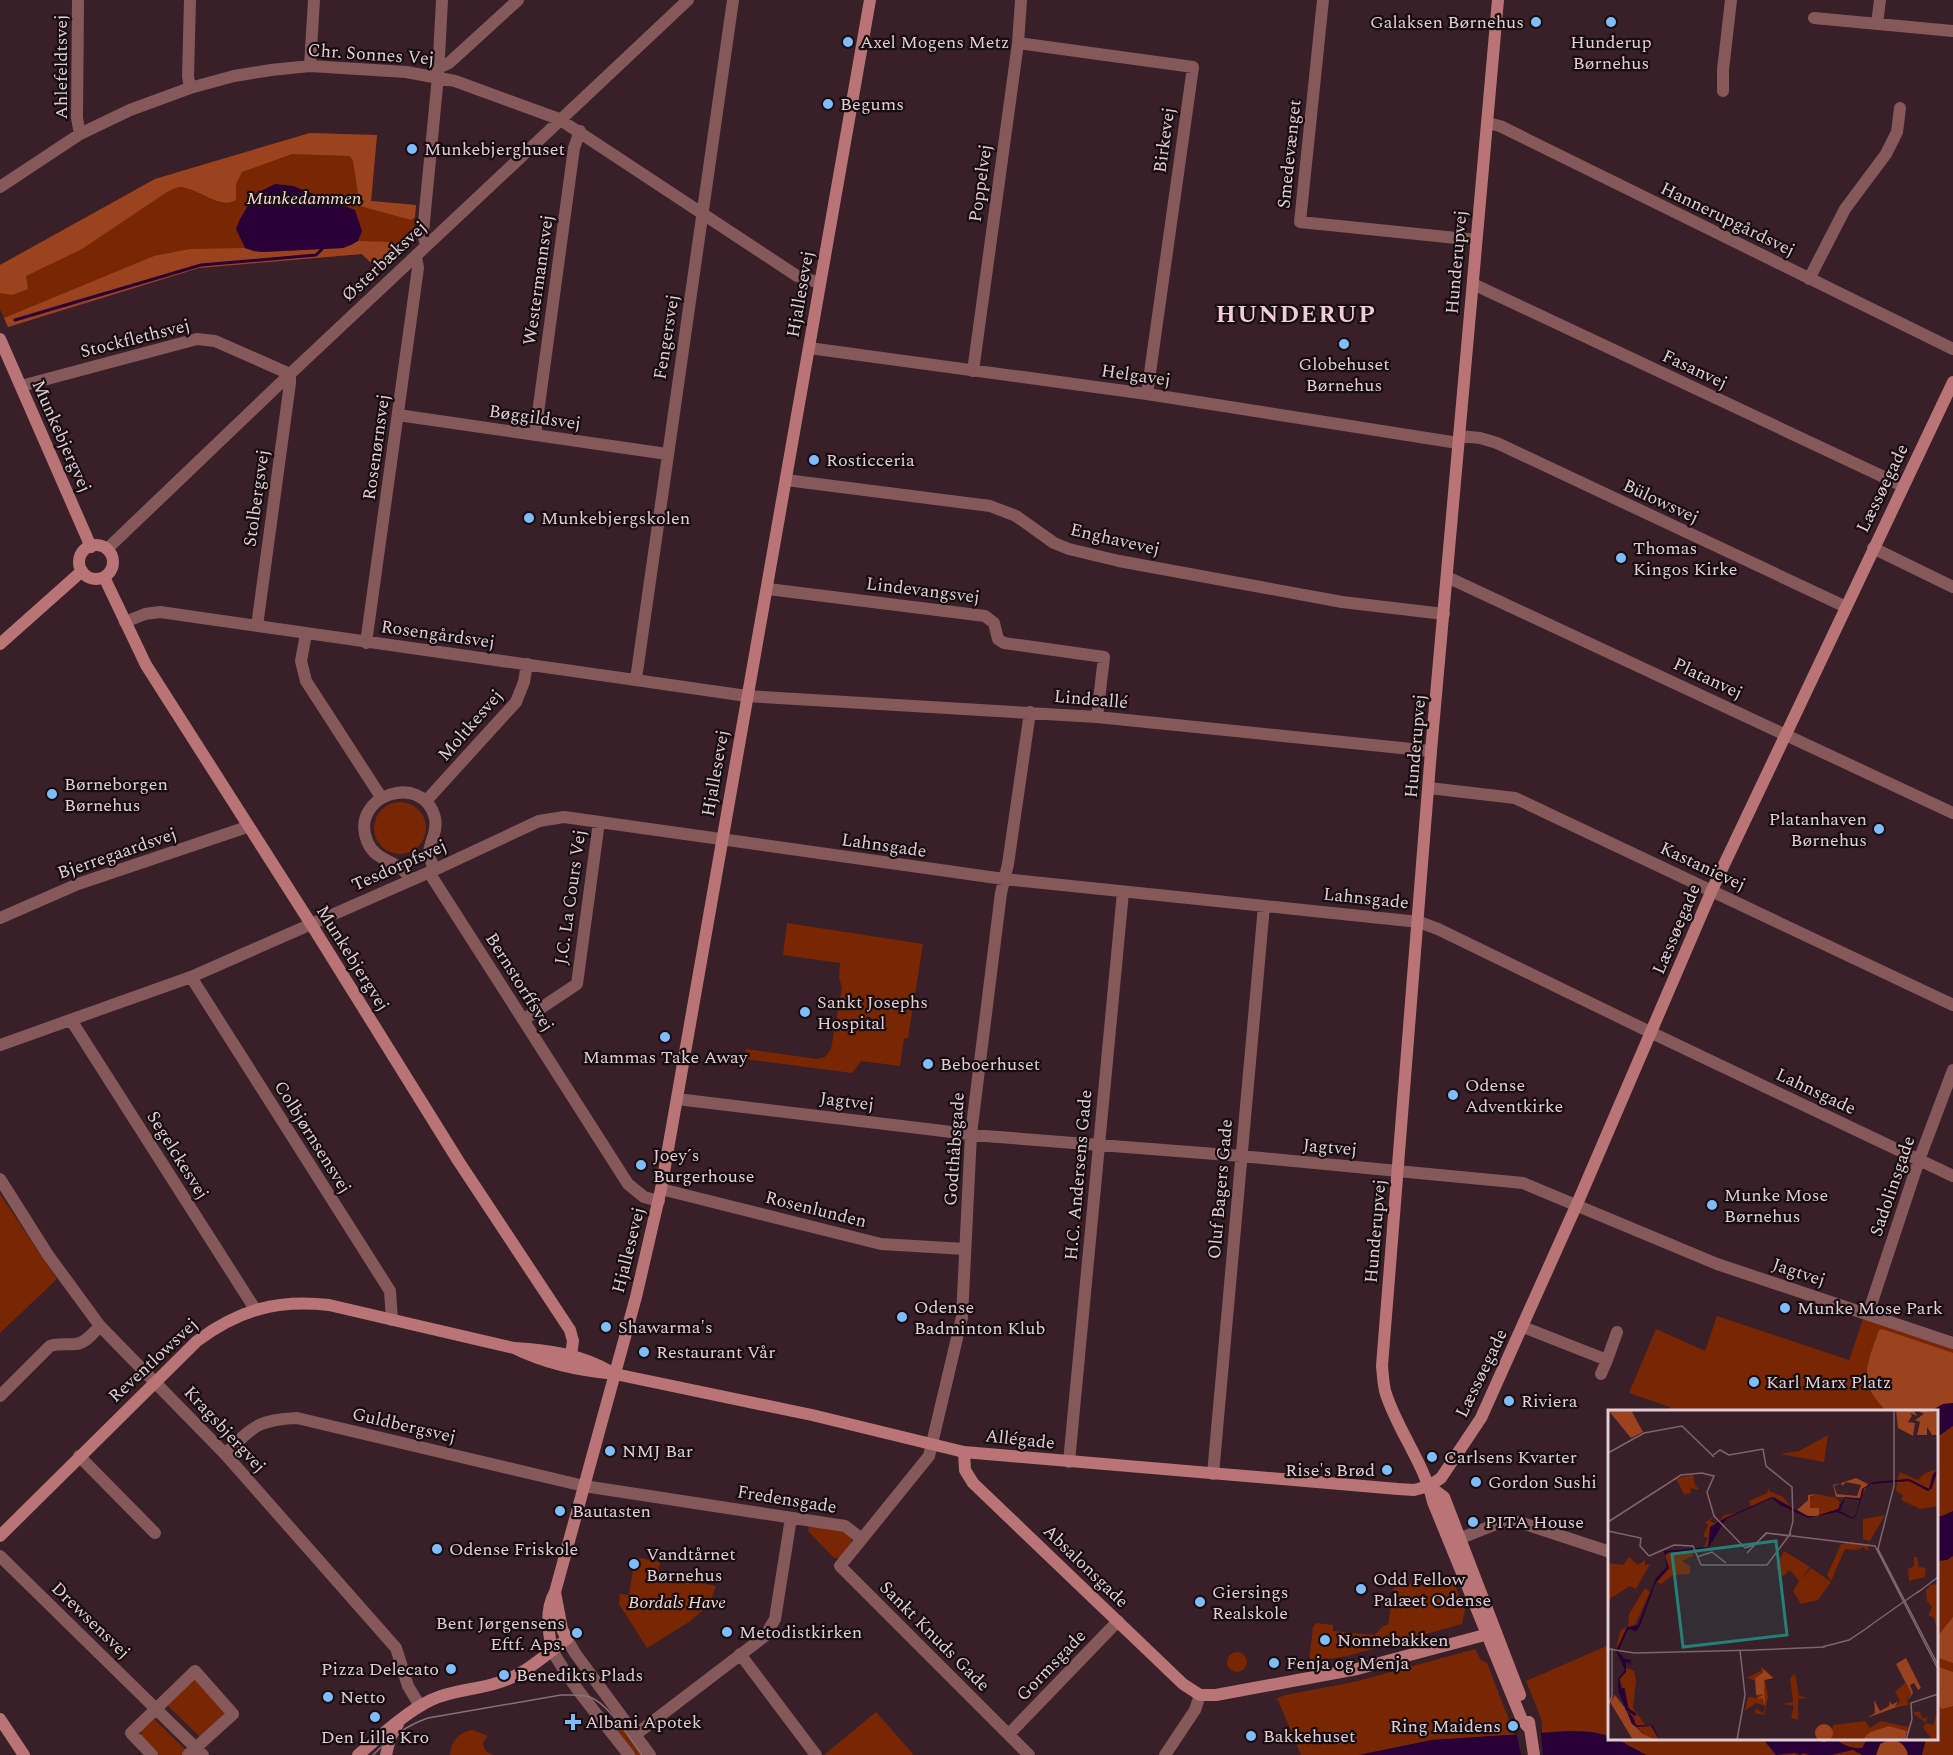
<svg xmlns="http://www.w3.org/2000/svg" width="1953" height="1755" font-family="Spectral,serif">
<rect width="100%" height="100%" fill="#391f28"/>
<!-- green -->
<path fill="#782702" d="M310 133 377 135 371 201 416 205 413 242 380 272 362 254 199 268 8 327 0 309V265L155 179Z
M374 828a26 26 0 1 1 52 0a26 26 0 1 1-52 0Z
M787 923 923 944 908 1038H904L900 1066 861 1061 852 1073 744 1059 746 1049 817 1059 825 1057 831 1049 842 988 839 977 840 963 783 955Z
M0 1194 57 1279 0 1333Z
M1717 1316 1849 1360 1863 1319 1953 1349V1755H1646L1616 1739 1936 1738V1412L1669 1411 1670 1407 1629 1393 1656 1329 1705 1351Z
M809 1525 842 1529 852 1538 850 1545 840 1558H834L808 1531Z
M635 1557 660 1562 658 1574 716 1586 709 1605 689 1622 647 1648 619 1604 620 1594 629 1595Z
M1442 1580 1454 1582 1465 1610 1462 1624 1347 1656 1309 1662 1313 1627 1316 1623 1333 1625V1631L1375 1635 1383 1626 1388 1625 1395 1581 1435 1587Z
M1609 1645V1736C1587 1729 1565 1731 1542 1734V1721L1526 1681Z
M1475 1649 1481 1660 1487 1663 1515 1735 1432 1740 1359 1755H1301L1278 1700 1275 1699 1285 1695 1354 1682Z
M1227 1662a10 10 0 1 1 20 0a10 10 0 1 1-20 0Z
M195 1679 225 1713 201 1738 167 1705Z
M876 1712 914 1755H824Z
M617 1717 646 1755H632L608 1723Z
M153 1718 187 1751 183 1755H158L141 1737V1729Z
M473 1730 488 1736 483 1742C483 1752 489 1754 496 1755H450C451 1741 459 1732 473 1730Z"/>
<!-- forest -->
<path fill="#9b421f" d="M310 133 377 135 371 201 416 205 415 217 411 220 360 206 353 161 350 156 292 154 242 172 236 184V200C220 210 200 189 181 187 177 187 171 190 167 192L82 249 26 276 28 289 12 295 0 293V265L155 179Z
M358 241 391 242 402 253 380 272 362 254 199 268 8 327 4 318 154 256 190 249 245 248 254 251 262 252 343 248Z
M1882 1329 1953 1353V1403L1943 1404 1931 1411H1886C1880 1404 1872 1396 1869 1387 1862 1371 1874 1345 1879 1330Z
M1953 1617V1663L1936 1657 1937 1637Z
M1936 1666 1953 1672V1706L1942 1709 1937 1705Z
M1891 1739C1901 1742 1906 1745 1908 1755H1876L1880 1744Z"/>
<!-- water -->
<path fill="#280037" d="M275 184 293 186 355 210 362 231 358 241 351 245 343 248 262 252 254 251 245 248 236 229 240 219 255 194Z
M1953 1403V1426L1937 1437 1936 1412 1931 1411 1943 1404Z
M1953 1511V1556L1947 1560 1937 1561V1516H1942Z
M1568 1731 1592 1732 1609 1736 1610 1738 1617 1739 1646 1755H1359L1432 1740Z
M1762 1738 1836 1739C1842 1745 1853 1749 1862 1748L1867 1739H1926L1922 1755H1908C1905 1741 1893 1736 1880 1744L1876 1755H1862L1853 1750 1831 1755H1809L1804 1753 1800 1755 1795 1753 1776 1755Z"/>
<!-- pier -->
<path fill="#391f28" d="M1541 1731 1543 1755H1521L1516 1732Z"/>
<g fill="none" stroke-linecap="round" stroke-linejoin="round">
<!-- stream -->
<path stroke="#280037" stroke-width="3" d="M15 320 201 265 316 255 322 249"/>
<!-- street -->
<path stroke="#85595a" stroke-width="12" d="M78 0 77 118 80 134
M190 0 188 76 190 88
M1323 0 1300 222 1476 240
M1814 18 1953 31
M1877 24 1880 0
M1018 43 1193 67 1147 394
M310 66 314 0
M438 68 449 63 518 0
M1723 91V70L1731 0
M1487 123 1500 126 1953 349
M0 187 80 134 130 110 190 88 234 76 271 70 310 66 406 72 455 81 559 119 797 276 820 283
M426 246 423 232 438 76 442 0
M1809 279 1845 209 1886 154 1897 132 1900 108
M1473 284 1903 486
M809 348 1147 394 1458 443
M973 371 1018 43 1021 0
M21 386 197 339 215 341 290 374V383L257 626
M398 415 667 454
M535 435 574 148 580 131
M1459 436 1480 438 1497 443 1846 607
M786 480 990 506 1016 516 1054 543 1069 549 1119 561 1342 602 1444 614
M1873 548 1953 587
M107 549 290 374 688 0
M1447 577 1953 813
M768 589 985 616 994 623 998 639 1004 643 1104 657 1097 717
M125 622 145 614 160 612 747 696 1097 717 1431 751
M306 634 301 661 306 681 381 797
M366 643 418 268 416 256
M636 679 733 0
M1429 788 1515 798 1953 1005
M426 801 516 702 524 682 527 664
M411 880C399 858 376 864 367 841 349 795 423 771 435 818 438 832 429 842 429 854 429 861 430 857 432 863 433 867 432 873 432 877L628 1184 644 1197 659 1201
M0 918 78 884 247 827
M191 977 390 1291 392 1320
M71 1020 255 1309
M523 1020 577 984 599 822
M0 1045 191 977 432 871 539 821 564 817 1004 879 1419 922 1438 929 1650 1032 1953 1176
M677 1099 985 1136 1241 1156 1523 1183 1717 1264 1953 1343
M0 1179 48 1255 100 1326 225 1454 396 1648 408 1686 420 1706
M661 1189 881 1244 965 1249
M1868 1314 1919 1160 1953 1070
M1523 1327 1607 1360 1601 1374
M1607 1360 1617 1332
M0 1396 50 1346C60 1343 66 1345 76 1344 86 1343 93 1333 100 1326
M225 1454C253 1427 256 1420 297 1418L584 1486 845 1526 862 1539
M79 1456 155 1533
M1069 1462 1123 892
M1213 1474 1264 906
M1451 1542 1499 1523 1519 1522 1610 1552
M0 1556 203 1755
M567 1639 575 1653 650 1755
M552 1650C573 1688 602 1720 629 1755
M740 1654 816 1755
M1009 1734 1118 1621
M635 1735 765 1636 775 1619 791 1518
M152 1755 131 1733 195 1671 233 1714 188 1755
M1029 1755 840 1566 929 1456 962 1317 971 1134 1001 893 1008 864 1030 712
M1165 1755 1195 1710 1200 1695"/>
<!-- secondary -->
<path stroke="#b97476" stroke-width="12" d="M1498 0 1431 751 1382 1366C1383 1375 1383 1385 1386 1394 1398 1431 1424 1463 1433 1502L1522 1720 1529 1728
M0 339 91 547
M79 562a17 17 0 1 1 34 0a17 17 0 1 1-34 0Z
M104 577 146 665 311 924 459 1162 570 1330 573 1341 571 1355
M0 644 82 571
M514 1348C544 1363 581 1371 615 1374L812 1415 964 1452 1398 1489 1414 1490 1429 1486 1441 1478 1481 1418 1577 1204 1712 890 1953 382
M964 1452 965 1470 973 1483 1183 1684 1200 1695H1216L1357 1669 1496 1632
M1429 1486 1444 1497 1520 1695
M0 1536 197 1341C239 1310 277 1299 329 1305L514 1348C548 1350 581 1354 611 1372
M552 1650C548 1630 545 1610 555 1592L636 1297 661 1189 870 0
M0 1719 24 1755
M1529 1722 1534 1755
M358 1755C379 1737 406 1712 431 1700 452 1690 475 1690 497 1683 523 1676 545 1655 567 1639L562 1629 555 1592
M386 1755 390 1738 398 1724"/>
<!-- tram -->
<path stroke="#877179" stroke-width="1.5" d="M373 1755C390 1738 405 1726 428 1718L561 1695C571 1695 581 1694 590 1697 610 1705 629 1738 642 1755"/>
</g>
<!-- markers -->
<g fill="#7fbdfa" stroke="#180d11" stroke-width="2">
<circle cx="1536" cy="22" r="6"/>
<circle cx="1611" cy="22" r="6"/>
<circle cx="848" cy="42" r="6"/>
<circle cx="828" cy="104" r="6"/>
<circle cx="412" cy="149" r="6"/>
<circle cx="1344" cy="344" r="6"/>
<circle cx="814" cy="460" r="6"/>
<circle cx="529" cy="518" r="6"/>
<circle cx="1621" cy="558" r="6"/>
<circle cx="52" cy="794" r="6"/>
<circle cx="1879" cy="829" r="6"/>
<circle cx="805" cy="1012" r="6"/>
<circle cx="665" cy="1037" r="6"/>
<circle cx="928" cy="1064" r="6"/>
<circle cx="1453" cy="1095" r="6"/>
<circle cx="641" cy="1165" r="6"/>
<circle cx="1712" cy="1205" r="6"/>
<circle cx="1785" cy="1308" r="6"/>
<circle cx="902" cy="1317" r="6"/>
<circle cx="606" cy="1327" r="6"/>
<circle cx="644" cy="1352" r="6"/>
<circle cx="1754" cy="1382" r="6"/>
<circle cx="1509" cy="1401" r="6"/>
<circle cx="610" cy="1451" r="6"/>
<circle cx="1432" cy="1457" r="6"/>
<circle cx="1387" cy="1470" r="6"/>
<circle cx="1476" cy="1482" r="6"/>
<circle cx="560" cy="1511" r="6"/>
<circle cx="1473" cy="1522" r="6"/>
<circle cx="437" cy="1549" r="6"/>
<circle cx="634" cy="1564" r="6"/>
<circle cx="1361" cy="1589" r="6"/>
<circle cx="1200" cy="1602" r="6"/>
<circle cx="727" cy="1632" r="6"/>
<circle cx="577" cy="1633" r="6"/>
<circle cx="1325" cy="1640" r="6"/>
<circle cx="1274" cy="1663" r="6"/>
<circle cx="451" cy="1669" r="6"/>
<circle cx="504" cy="1675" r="6"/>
<circle cx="328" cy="1697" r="6"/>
<circle cx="375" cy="1717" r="6"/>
<path d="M570 1713h6v6h6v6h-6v6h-6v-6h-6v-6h6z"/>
<circle cx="1513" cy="1726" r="6"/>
<circle cx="1251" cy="1736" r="6"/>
</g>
<g text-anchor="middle" stroke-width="4.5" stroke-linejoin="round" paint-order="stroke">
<!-- poi labels -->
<g font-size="18" fill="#e0ced4" stroke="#180d11" text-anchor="start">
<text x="1524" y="28" text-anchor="end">Galaksen Børnehus</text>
<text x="860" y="48">Axel Mogens Metz</text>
<text x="1611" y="48" text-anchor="middle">Hunderup<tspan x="1611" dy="21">Børnehus</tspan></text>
<text x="840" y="110">Begums</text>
<text x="424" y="155">Munkebjerghuset</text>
<text x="1344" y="370" text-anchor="middle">Globehuset<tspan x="1344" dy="21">Børnehus</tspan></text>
<text x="826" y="466">Rosticceria</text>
<text x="541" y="524">Munkebjergskolen</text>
<text x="1633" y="554">Thomas<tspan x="1633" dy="21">Kingos Kirke</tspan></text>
<text x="64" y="790">Børneborgen<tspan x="64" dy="21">Børnehus</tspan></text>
<text x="1867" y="825" text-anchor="end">Platanhaven<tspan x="1867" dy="21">Børnehus</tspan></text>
<text x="817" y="1008">Sankt Josephs<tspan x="817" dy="21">Hospital</tspan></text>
<text x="665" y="1063" text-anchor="middle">Mammas Take Away</text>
<text x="940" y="1070">Beboerhuset</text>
<text x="1465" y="1091">Odense<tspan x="1465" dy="21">Adventkirke</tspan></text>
<text x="653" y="1161">Joey´s<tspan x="653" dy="21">Burgerhouse</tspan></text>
<text x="1724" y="1201">Munke Mose<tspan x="1724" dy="21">Børnehus</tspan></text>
<text x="914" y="1313">Odense<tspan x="914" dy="21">Badminton Klub</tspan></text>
<text x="1797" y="1314">Munke Mose Park</text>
<text x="618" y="1333">Shawarma's</text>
<text x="656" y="1358">Restaurant Vår</text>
<text x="1766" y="1388">Karl Marx Platz</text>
<text x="1521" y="1407">Riviera</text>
<text x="622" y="1457">NMJ Bar</text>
<text x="1444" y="1463">Carlsens Kvarter</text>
<text x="1375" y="1476" text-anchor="end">Rise's Brød</text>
<text x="1488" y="1488">Gordon Sushi</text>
<text x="572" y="1517">Bautasten</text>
<text x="1485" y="1528">PITA House</text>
<text x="449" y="1555">Odense Friskole</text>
<text x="646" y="1560">Vandtårnet<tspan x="646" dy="21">Børnehus</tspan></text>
<text x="1373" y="1585">Odd Fellow<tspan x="1373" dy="21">Palæet Odense</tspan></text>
<text x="1212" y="1598">Giersings<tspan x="1212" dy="21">Realskole</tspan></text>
<text x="565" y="1629" text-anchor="end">Bent Jørgensens<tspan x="565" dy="21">Eftf. Aps.</tspan></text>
<text x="739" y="1638">Metodistkirken</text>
<text x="1337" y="1646">Nonnebakken</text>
<text x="1286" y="1669">Fenja og Menja</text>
<text x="439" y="1675" text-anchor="end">Pizza Delecato</text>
<text x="516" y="1681">Benedikts Plads</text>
<text x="340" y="1703">Netto</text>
<text x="585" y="1728">Albani Apotek</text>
<text x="1501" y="1732" text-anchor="end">Ring Maidens</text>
<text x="1263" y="1742">Bakkehuset</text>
<text x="375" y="1743" text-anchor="middle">Den Lille Kro</text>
</g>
<!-- street labels -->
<g font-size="18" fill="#e0ced4" stroke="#180d11">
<text transform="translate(371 54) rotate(4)" y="6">Chr. Sonnes Vej</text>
<text transform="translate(61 67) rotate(-90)" y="6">Ahlefeldtsvej</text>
<text transform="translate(1164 140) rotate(-82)" y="6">Birkevej</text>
<text transform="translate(1289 154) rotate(-84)" y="6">Smedevænget</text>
<text transform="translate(980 183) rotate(-82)" y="6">Poppelvej</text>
<text transform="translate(1728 219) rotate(26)" y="6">Hannerupgårdsvej</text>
<text transform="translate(384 261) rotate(-43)" y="6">Østerbæksvej</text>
<text transform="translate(1456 262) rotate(-85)" y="6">Hunderupvej</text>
<text transform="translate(538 280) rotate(-82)" y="6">Westermannsvej</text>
<text transform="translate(800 294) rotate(-80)" y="6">Hjallesevej</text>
<text transform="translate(666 337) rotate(-81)" y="6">Fengersvej</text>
<text transform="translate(135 338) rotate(-14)" y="6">Stockflethsvej</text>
<text transform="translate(1695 369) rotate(25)" y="6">Fasanvej</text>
<text transform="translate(1136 375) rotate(8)" y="6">Helgavej</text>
<text transform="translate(535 417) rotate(8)" y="6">Bøggildsvej</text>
<text transform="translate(62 436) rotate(66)" y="6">Munkebjergvej</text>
<text transform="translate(376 447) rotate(-82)" y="6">Rosenørnsvej</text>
<text transform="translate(1882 488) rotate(-64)" y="6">Læssøegade</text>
<text transform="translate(256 498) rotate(-82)" y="6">Stolbergsvej</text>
<text transform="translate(1661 501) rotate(25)" y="6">Bülowsvej</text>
<text transform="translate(1115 539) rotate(13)" y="6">Enghavevej</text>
<text transform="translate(923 590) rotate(7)" y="6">Lindevangsvej</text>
<text transform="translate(438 634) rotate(8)" y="6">Rosengårdsvej</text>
<text transform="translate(1708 678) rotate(25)" y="6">Platanvej</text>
<text transform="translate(1091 699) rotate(5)" y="6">Lindeallé</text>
<text transform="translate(470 725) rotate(-49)" y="6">Moltkesvej</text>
<text transform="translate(1415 746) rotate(-85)" y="6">Hunderupvej</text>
<text transform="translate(715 773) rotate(-80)" y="6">Hjallesevej</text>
<text transform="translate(884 845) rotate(8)" y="6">Lahnsgade</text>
<text transform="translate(117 853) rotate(-19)" y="6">Bjerregaardsvej</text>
<text transform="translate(399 865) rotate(-24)" y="6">Tesdorpfsvej</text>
<text transform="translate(1703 866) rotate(25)" y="6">Kastanievej</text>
<text transform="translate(570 897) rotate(-82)" y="6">J.C. La Cours Vej</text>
<text transform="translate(1366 898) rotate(6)" y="6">Lahnsgade</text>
<text transform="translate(1676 929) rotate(-67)" y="6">Læssøegade</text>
<text transform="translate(353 958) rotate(58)" y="6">Munkebjergvej</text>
<text transform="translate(520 982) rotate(58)" y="6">Bernstorffsvej</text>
<text transform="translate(1816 1091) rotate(25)" y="6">Lahnsgade</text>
<text transform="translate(847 1101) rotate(7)" y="6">Jagtvej</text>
<text transform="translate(313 1137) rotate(58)" y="6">Colbjørnsensvej</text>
<text transform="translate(1330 1147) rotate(5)" y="6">Jagtvej</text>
<text transform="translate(954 1149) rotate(-86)" y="6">Godthåbsgade</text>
<text transform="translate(178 1155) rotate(58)" y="6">Segelckesvej</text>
<text transform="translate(1078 1175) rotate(-85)" y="6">H.C. Andersens Gade</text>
<text transform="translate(1892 1186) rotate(-71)" y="6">Sadolinsgade</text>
<text transform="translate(1220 1189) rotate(-85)" y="6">Oluf Bagers Gade</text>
<text transform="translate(816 1209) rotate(14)" y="6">Rosenlunden</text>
<text transform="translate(1375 1231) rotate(-85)" y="6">Hunderupvej</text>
<text transform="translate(628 1250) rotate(-76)" y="6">Hjallesevej</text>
<text transform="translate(1799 1272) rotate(18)" y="6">Jagtvej</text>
<text transform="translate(153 1360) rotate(-43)" y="6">Reventlowsvej</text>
<text transform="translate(1481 1373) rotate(-64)" y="6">Læssøegade</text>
<text transform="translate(404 1425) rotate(13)" y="6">Guldbergsvej</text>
<text transform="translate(225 1429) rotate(47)" y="6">Kragsbjergvej</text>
<text transform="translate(1020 1439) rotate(6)" y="6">Allégade</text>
<text transform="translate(787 1499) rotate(9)" y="6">Fredensgade</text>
<text transform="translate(1086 1566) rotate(44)" y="6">Absalonsgade</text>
<text transform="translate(91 1620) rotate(44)" y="6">Drewsensvej</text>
<text transform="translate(935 1636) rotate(45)" y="6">Sankt Knuds Gade</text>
<text transform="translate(1051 1665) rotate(-46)" y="6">Gormsgade</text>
</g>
<!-- park labels -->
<g font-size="18" font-style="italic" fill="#f5dbd2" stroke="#180d11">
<text x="304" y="204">Munkedammen</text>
<text x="677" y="1608">Bordals Have</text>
</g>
<!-- district labels -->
<g font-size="24" font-weight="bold" letter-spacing="1.5" fill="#f1cdd8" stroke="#180d11">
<text x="1296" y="322">HUNDERUP</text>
</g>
</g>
<!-- overview -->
<g transform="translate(1608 1410)">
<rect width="330" height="330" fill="#391f28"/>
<path d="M220 25 216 52 172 44 191 41ZM330 59 325 64 321 79 301 69 289 70 292 62 310 70 317 63ZM330 60V96L312 99 293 90 295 85 288 81 289 72 302 71 320 81ZM85 64 87 75 92 80 82 78 83 83 76 84 68 69ZM161 77V81L175 87 183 97 166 87 143 97 141 91 159 83ZM209 84 228 88 232 92 230 99 211 106V98L202 99 201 89ZM134 102 116 109 112 120 113 114 102 117H111L100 136 96 138 100 127H95L100 115 97 112 106 107 102 111 109 114 116 105ZM277 105 262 131 255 129V109ZM240 132 260 135V141L255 137 250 140V136L249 140 237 139 223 171 219 165 233 134ZM74 139 87 145 74 151 82 156V164L65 165 53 174 48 172 61 158 57 145ZM176 141 202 157 192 171 203 158 223 172 210 190 193 194 185 181 191 171 182 160 175 166 168 157ZM21 147 30 155 37 150V155L42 154 28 179 22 176 3 188 0 196V153L15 155ZM306 147H309L311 157 318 158 317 167 301 171 300 159 306 156ZM330 174V215L328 216 326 208 320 205 324 197 319 191 318 181 322 175ZM37 178 42 182 26 217 30 215 28 218 19 217 15 227 9 237 8 238 12 221 20 216 21 204ZM153 257 166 268 157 270 160 287 156 305 147 303 148 299 155 303 157 296 148 293 137 301 140 287 149 288 148 271 139 268 154 260ZM19 258 26 261 28 271 25 298 37 315 34 316H43L51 330 41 329 25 313 12 270ZM187 264 191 286 200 288 190 289V310L183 308 186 296 175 294 185 292 182 268ZM297 273 303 283 299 288 301 295 287 297 292 291 287 282ZM313 293 305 297 306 302H312L314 309 319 307 318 313 325 315 328 306 324 304 330 306V330H325L315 318 318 313 306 304 305 296ZM257 311 262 318 273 311 300 317 304 312 299 330V321L281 316 262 322 254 330H223L225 315Z" fill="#782702"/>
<path d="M0 0H23L35 22 23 28ZM288 0H306L309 6 302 3 304 6 300 12 307 13 305 26 290 18ZM309 0 330 2V25H324L319 17V25H309L312 12 307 10 316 4ZM248 68 260 74 252 88 228 87 225 75 232 73 226 76 229 84 249 86 253 75 238 72 234 76 233 73ZM209 84 202 87V98H211V106L202 107 189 100 200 90V85ZM298 248 313 278 310 280 306 273 302 275 305 283 299 291 303 283 288 254ZM153 257 165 268 156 270 157 296 155 288 149 289 156 284 148 285 147 268 156 262ZM7 285 24 307 23 312 35 324 48 330H25L2 292ZM266 290 272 301 281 296 282 291 284 295 290 291 287 297 297 294 259 308 267 303ZM207 323a9 9 0 1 1 18 0a9 9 0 1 1-18 0ZM281 316 299 321 297 330H254L262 322Z" fill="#9b421f"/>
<path d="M330 59 324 78 320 81 301 71 263 74 256 79 248 106 245 109 229 102 200 108 172 95 164 88 118 109 101 137 98 139 83 142H60L57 146 61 158 47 174 32 216 28 221 20 219 10 242 17 249 25 250 19 252 26 251H27L22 252 25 255 18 252V262L11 269 19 301 25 307 28 315 45 316 52 330 43 316 29 317 24 314 10 281V269L17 260 8 241 19 217 30 215 48 168 59 157 56 141 100 137 102 117 117 108 164 87 199 106H208L230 99 237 87 252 89 254 79 265 72 301 69 321 79 325 64ZM237 88 252 90 248 104 241 102 248 104 245 108 232 101Z" fill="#280037" fill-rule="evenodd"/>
<path fill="none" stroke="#280037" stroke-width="3" d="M15 278 19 299 28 305"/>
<path fill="none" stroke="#7c656d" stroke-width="1.5" d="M286 0V76L270 139 330 255M0 43 36 23 74 16 106 47M121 45 155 39 158 56 184 77 185 111 181 126M104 46 112 40 121 45M0 112 73 65 94 63 106 66 99 82 106 106 137 138 146 135 159 123 267 136 330 259M0 121 33 128 32 136 41 146M139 143 158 123 181 126M41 146 66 135 85 136 93 155M89 147 104 142 118 153M93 155H140M138 155H159L183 123M309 183 330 167M260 217 311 181M214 237 241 230 262 216M0 239 27 243 149 240M146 240 217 237M0 295 4 286V238M129 330 137 285 132 240M298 330 304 309 303 293 330 284"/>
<path fill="#247f78" fill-opacity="0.15" stroke="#247f78" stroke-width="3" d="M168 131 179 225 75 237 64 144Z"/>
<rect width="330" height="330" fill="none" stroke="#e0ced4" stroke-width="3"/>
</g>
</svg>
